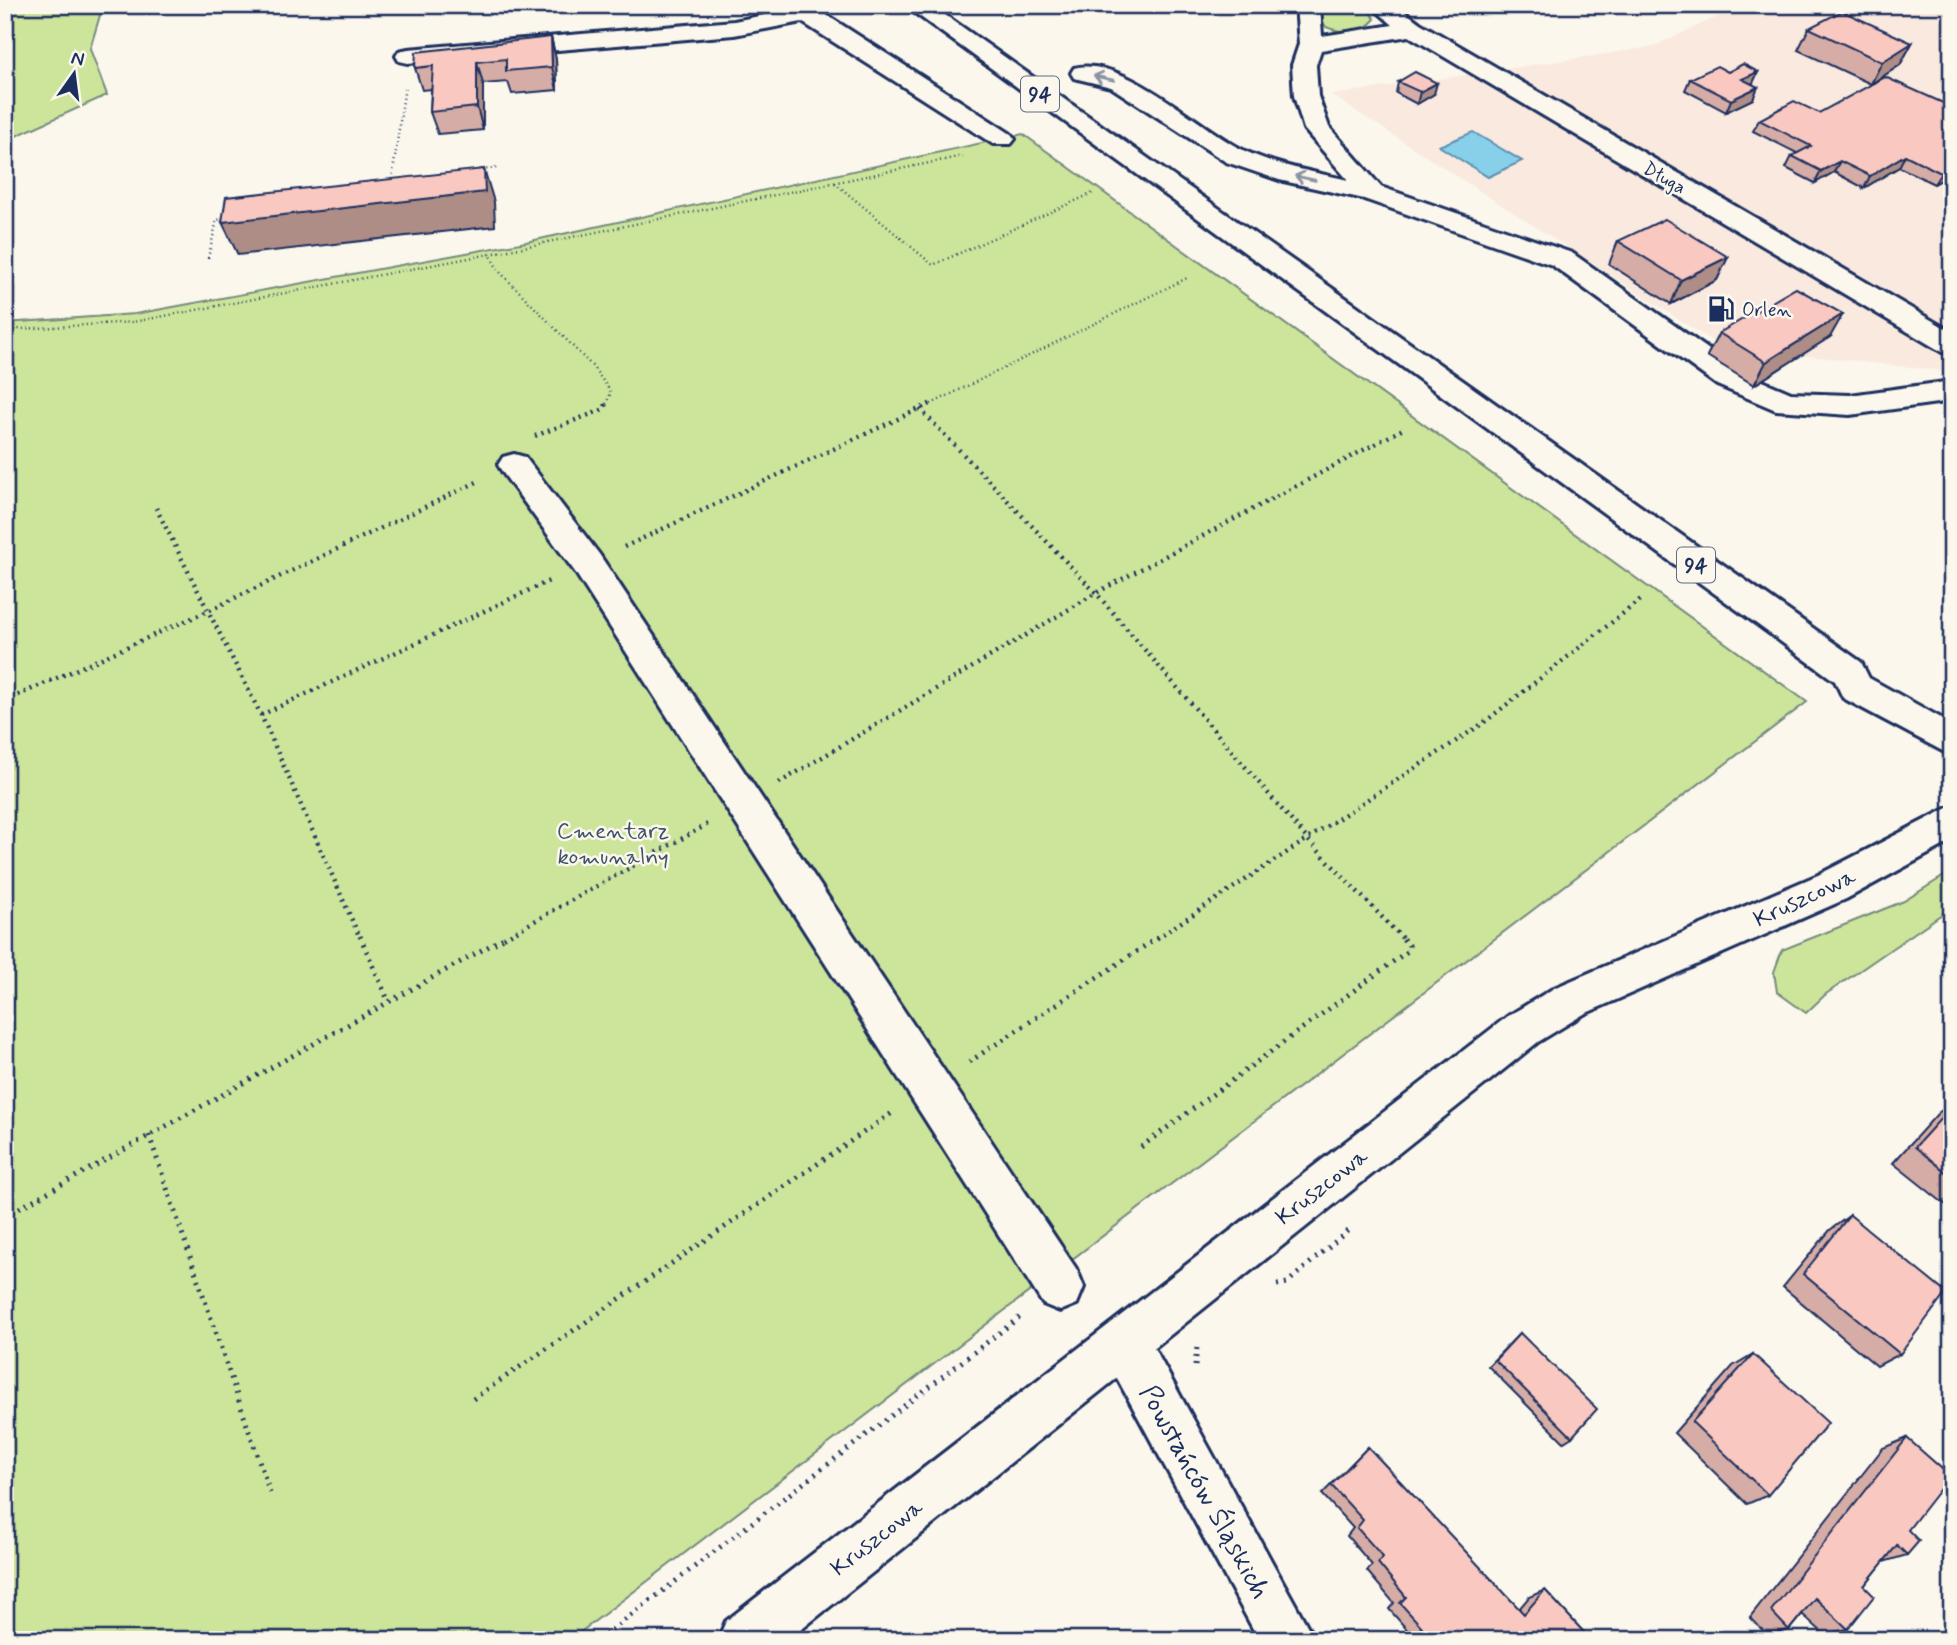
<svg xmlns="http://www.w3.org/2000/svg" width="1957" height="1645" font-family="Mynerve,sans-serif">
<rect width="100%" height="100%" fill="#fbf7ec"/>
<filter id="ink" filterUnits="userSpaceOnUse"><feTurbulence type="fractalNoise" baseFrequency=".0143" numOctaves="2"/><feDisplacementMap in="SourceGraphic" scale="14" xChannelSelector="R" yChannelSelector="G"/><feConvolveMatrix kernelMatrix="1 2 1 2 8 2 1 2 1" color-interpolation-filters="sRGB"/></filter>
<g filter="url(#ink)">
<!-- built -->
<path fill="#fae9df" d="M1743 5H1952V372L1720 346 1331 95 1652 47Z"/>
<!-- green -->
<path fill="#cce59b" stroke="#748a7c" stroke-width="2" d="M5 5H103L90 49 107 95 5 141Z
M1328 5C1346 5 1365 1 1375 19 1361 35 1344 34 1326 27L1320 17 1322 9Z
M1023 134 1807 702 570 1640H5V323L135 314 526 242Z
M1952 871V907L1826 994 1806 1013 1777 992 1774 972 1782 950 1904 901Z"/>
<!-- water -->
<path fill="#88d0e9" stroke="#5c90b1" stroke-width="2" d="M1473 132 1522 161 1488 177 1439 146Z"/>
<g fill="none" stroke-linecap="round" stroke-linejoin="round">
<!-- minor casing -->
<g stroke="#1b2f5e" stroke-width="6">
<path id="minor" d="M787 5H811L1011 134 1015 139 1011 144H993L802 22 734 35 408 63 399 61 396 56 399 51 408 49 734 21 790 10Z
M1296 5H1320L1322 36 1393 25 1370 5H1396L1420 23 1952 332V354L1942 352 1409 36 1321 50 1316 65 1318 96 1329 127 1381 187 1572 253 1739 371 1791 393 1850 395 1952 381V401L1850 415 1776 410 1717 385 1552 265 1364 199 1279 180 1226 162 1111 87 1074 78 1071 73 1074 68C1125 55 1200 130 1245 151 1277 166 1314 172 1348 180L1304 129 1294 96 1292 65 1299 44Z
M514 454 525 457 599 554 1077 1270 1084 1287 1077 1304 1060 1311 1043 1304 575 572 503 473 498 465 503 457Z
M1952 806V841L1846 899 1584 1014 1538 1042 1154 1348 1315 1640H1259L1117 1378 788 1640H718L726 1621 1508 1016 1554 988 1818 875Z"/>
</g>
<!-- major casing -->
<g stroke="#1b2f5e" stroke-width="6">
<path id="major" d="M904 5H931L1861 662 1869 678 1952 724V756L1843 698 1835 681Z"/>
</g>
<!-- path-far2 -->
<path stroke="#1b2f5e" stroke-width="2.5" stroke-dasharray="1 3.5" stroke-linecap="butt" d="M392 179 405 86
M388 181 497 168
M835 183 933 265 1093 193
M208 258 217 220 227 218
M5 330 133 322 490 254
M606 404 611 392 593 367 498 270 490 254 963 156
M931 404 1187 278"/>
<!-- path-far1 -->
<path stroke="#1b2f5e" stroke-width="4.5" stroke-dasharray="2 5" stroke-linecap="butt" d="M920 409 1096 593 1309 841 1402 938
M535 436 604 409 607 402
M156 508 261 715 360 938
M624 547 934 402
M5 701 210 610 477 482
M261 715 549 581
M779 783 1096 593 1403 429
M504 938 708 824
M1157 938 1482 724 1644 597"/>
<!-- path -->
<path stroke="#1b2f5e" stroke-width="5" stroke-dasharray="2 6" stroke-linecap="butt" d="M360 936 388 1000
M969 1062 1160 936
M149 1135 270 1493
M1141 1147 1409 950V945L1400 936
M5 1216 507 936
M1277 1285 1287 1283 1352 1227
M1195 1366 1197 1347
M473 1399 892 1113
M599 1640 1020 1317"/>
<!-- minor -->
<use href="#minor" fill="#fbf7ec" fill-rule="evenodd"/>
<!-- major -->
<use href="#major" fill="#fbf7ec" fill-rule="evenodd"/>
</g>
<!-- wall -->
<path fill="#d6ada6" stroke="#1b2f5e" stroke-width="2" d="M1809 28 1912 43 1900 65 1871 84 1798 50Z
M551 37 556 59 557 90 512 94 508 82 483 84V130L438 134 430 112 431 89 422 90 415 68Z
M1728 72H1758L1752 84 1753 99 1726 112 1685 90 1690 79Z
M1398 82 1434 94 1417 104 1396 93Z
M1952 107V174L1934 184 1899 167 1864 188 1834 172 1815 183 1786 168 1792 156 1797 153 1753 131 1759 120 1819 113Z
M1618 241 1728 257 1717 280 1671 304 1609 264Z
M1719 333 1830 337 1754 385 1707 356Z
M1952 1103V1210L1893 1163 1938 1113Z
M1850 1215 1900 1354 1877 1366 1783 1287 1830 1230Z
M1520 1333 1572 1437 1564 1442 1488 1366Z
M1753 1354 1768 1495 1747 1504 1674 1433 1733 1366Z
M1907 1438V1555L1883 1562 1864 1586 1848 1629 1824 1634 1802 1614 1789 1630 1767 1635 1750 1617 1883 1448Z
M1368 1447 1519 1609 1529 1597 1545 1590 1591 1640H1404L1410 1633 1389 1609 1394 1603 1367 1571 1372 1565 1347 1536 1353 1528 1322 1494Z"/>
<!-- shaded-wall -->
<path fill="#ae8d87" stroke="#1b2f5e" stroke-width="2" d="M551 37 556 59 557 90 552 67Z
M1912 43 1900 65 1871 84 1882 62Z
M477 62 483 84V130L477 107Z
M1758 72 1753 83 1737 91 1742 79Z
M1437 83 1434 94 1417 104 1420 92Z
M1758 87 1753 99 1726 112 1731 100Z
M1905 155 1899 167 1864 188 1870 176Z
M1840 161 1834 172 1815 183 1821 171Z
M1952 166V174L1934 184 1941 173Z
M484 169 494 202 495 226 238 255 222 222Z
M1728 257 1717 280 1671 304 1681 280Z
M1843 314 1830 337 1754 385 1766 362Z"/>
<!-- building -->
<path fill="#f9c9c1" stroke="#1b2f5e" stroke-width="2" d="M1842 11 1912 43 1882 62 1809 28Z
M551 37 552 67 506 71V59L477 62V107L430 112 433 66 415 68 416 52Z
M1743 64 1758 72 1742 79 1758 87 1731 100 1690 79 1717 66 1728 72Z
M1415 72 1437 83 1420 92 1398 82Z
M1885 77 1952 107V166L1941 173 1905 155 1870 176 1840 161 1821 171 1792 156 1811 146 1759 120 1794 101 1819 113Z
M484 169 485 192 222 222 226 197Z
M1665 219 1728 257 1681 280 1618 241Z
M1796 288 1843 314 1766 362 1719 333Z
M1952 1106V1177L1915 1147Z
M1850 1215 1946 1293 1900 1354 1803 1274Z
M1520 1333 1597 1409 1572 1437 1495 1360Z
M1753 1354 1828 1423 1768 1495 1692 1422Z
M1907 1438 1950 1476 1908 1530 1919 1541 1907 1555 1897 1545 1864 1586 1874 1596 1848 1629 1815 1598 1789 1630 1771 1611Z
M1368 1447 1524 1614 1545 1590 1591 1640H1507L1504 1637 1502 1640H1419L1415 1635 1422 1627 1400 1603 1406 1597 1378 1563 1383 1557 1357 1528 1363 1520 1331 1485Z"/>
<!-- one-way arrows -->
<defs><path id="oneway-shaft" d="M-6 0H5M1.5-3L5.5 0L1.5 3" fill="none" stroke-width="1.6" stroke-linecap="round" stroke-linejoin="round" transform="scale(1.75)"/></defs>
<g stroke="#8b93a5">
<use href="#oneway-shaft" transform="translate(1104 78) rotate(-167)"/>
<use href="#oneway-shaft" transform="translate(1305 178) rotate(-167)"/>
</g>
</g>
<!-- icons -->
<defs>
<g id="fuel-bare" transform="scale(2.1)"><path d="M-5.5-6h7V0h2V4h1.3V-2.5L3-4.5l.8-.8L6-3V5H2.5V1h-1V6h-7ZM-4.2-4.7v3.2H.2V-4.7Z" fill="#1b2f5e" stroke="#fbf7ec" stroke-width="2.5" paint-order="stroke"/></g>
</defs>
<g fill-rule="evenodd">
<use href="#fuel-bare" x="1721" y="309"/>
</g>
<g text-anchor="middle" stroke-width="5" stroke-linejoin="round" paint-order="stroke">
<!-- far-street labels -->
<g font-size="19" fill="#1b2f5e" stroke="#fbf7ec">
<text transform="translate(1665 177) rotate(30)" y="7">Długa</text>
</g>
<!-- far-poi labels -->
<g font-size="19" fill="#1b2f5e" stroke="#fbf7ec" text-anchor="start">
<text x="1742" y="316">Orlen</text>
</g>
<!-- shield labels -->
<g fill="#fbf7ec" stroke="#5e6b89" stroke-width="2">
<rect x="1021" y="76.5" width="38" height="35" rx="5"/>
<rect x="1677" y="547.5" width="38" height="35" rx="5"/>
</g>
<g font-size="21" font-weight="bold" fill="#1b2f5e">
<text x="1040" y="101">94</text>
<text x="1696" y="572">94</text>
</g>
<!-- park labels -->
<g font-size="23" fill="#3e536a" stroke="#fbf7ec">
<text x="613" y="838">Cmentarz<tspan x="613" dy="26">komunalny</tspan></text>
</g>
<!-- street labels -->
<g font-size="23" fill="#1b2f5e" stroke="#fbf7ec">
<text transform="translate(1804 897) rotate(-25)" y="8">Kruszcowa</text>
<text transform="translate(1321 1186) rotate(-38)" y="8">Kruszcowa</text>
<text transform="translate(876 1537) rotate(-38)" y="8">Kruszcowa</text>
</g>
<!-- near-street labels -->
<g font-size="28" fill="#1b2f5e" stroke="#fbf7ec">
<text transform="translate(1206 1491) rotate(61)" y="10">Powstańców Śląskich</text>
</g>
</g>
<!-- margin -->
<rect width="1957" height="1645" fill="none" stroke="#fbf7ec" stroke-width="28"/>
<rect x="14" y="14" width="1929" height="1617" fill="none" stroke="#1b2f5e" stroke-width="2.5" filter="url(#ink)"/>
<!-- north arrow -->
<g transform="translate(74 74) rotate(14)" stroke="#fbf7ec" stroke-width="5" paint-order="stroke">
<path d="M0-5L12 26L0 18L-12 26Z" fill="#1b2f5e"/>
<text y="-10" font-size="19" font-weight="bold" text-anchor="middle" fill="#1b2f5e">N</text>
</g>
</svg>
